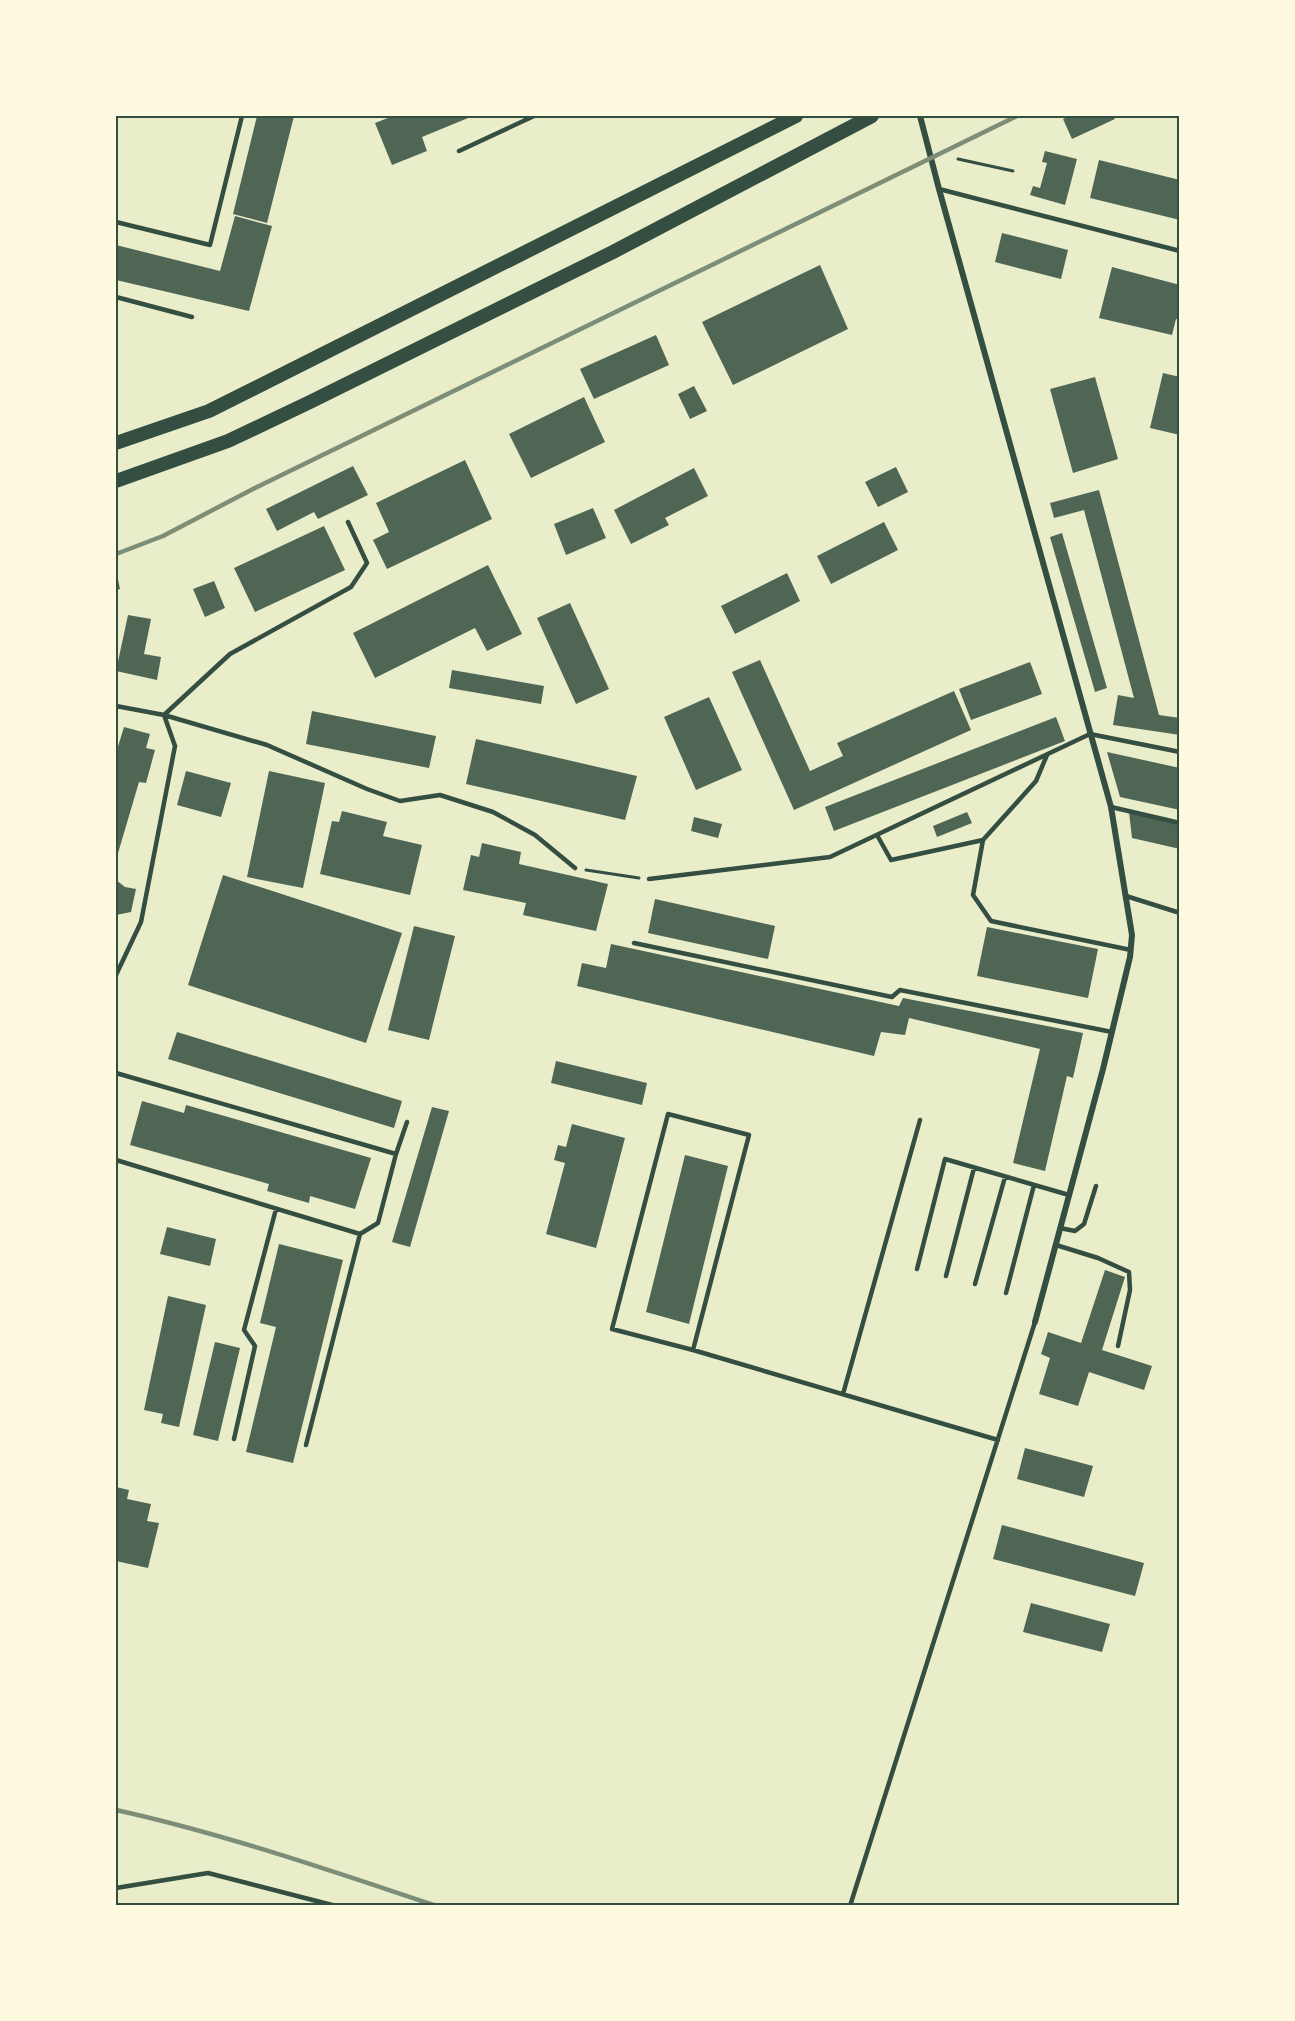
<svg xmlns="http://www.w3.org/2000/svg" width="1295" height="2021" font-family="Inter,sans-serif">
<rect width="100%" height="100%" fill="#e9edc9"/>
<!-- building -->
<path fill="#4f6655" d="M257 116H294L267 223 233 214Z
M393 116H473L422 137 427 151 392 165 375 123Z
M1070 116H1113L1115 119 1072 139 1063 119Z
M1045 151 1077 159 1065 205 1030 195 1033 186 1040 188 1047 163 1042 162Z
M1099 160 1180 180V220L1090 198Z
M235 216 272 226 249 311 116 280V245L220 271Z
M1002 233 1068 250 1061 279 995 262Z
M820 265 848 329 733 385 702 322Z
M1112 267 1180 285V320L1176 319 1172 335 1099 318Z
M656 335 669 365 594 399 580 369Z
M1163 373 1180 377V435L1150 428Z
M1095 377 1118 459 1073 473 1050 389Z
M694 386 707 411 690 419 678 394Z
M584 397 605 442 531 478 509 434Z
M465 460 492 519 387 569 373 540 389 532 376 503Z
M353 466 368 495 318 519 314 512 277 531 266 509Z
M896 467 908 492 878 507 865 482Z
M694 468 708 496 665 518 669 525 631 544 614 510Z
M1099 490 1159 715 1180 718V735L1113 725 1118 695 1134 698 1084 510 1054 518 1050 503Z
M593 508 606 538 566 555 554 524Z
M884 522 898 550 831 584 817 556Z
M324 526 345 570 255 612 234 568Z
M1062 533 1107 688 1095 692 1050 537Z
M488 565 522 634 487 651 475 628 375 678 353 633Z
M116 570 120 589 116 590Z
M787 573 800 601 735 634 721 606Z
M214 581 225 608 205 617 193 589Z
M570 603 609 689 576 704 537 618Z
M128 615 151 619 144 654 161 657 157 680 116 671Z
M760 660 810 771 843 756 837 743 954 691 971 730 794 810 732 672Z
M1030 662 1042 694 971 720 959 689Z
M452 670 544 686 541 704 449 688Z
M709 697 742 770 696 790 664 717Z
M312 711 436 736 429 768 306 744Z
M1056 717 1065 741 834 831 825 807Z
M124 727 150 734 146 748 155 750 146 783 139 782 116 860V753Z
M476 739 637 776 625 820 466 784Z
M1107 752 1180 768V810L1120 797Z
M186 771 231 783 221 817 177 805Z
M269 771 325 783 303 888 247 877Z
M342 811 387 822 383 836 422 845 410 895 320 874 332 821 339 822Z
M967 812 972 823 937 837 933 826Z
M1129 812 1180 824V849L1132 838Z
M694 817 722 824 718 838 691 831Z
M482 843 521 852 519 864 608 884 596 931 523 915 526 903 463 890 471 855 479 857Z
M223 875 402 933 366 1043 188 985Z
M116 880 125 887 136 889 131 912 116 915Z
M655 899 775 926 768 959 648 933Z
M414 926 455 936 429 1040 388 1030Z
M987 927 1098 949 1088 998 977 976Z
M611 944 899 1006 903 998 1083 1033 1073 1078 1067 1076 1045 1171 1013 1163 1040 1049 909 1018 905 1035 881 1032 874 1056 577 986 582 963 606 968Z
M177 1032 402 1101 394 1128 168 1059Z
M556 1061 647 1083 642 1105 551 1083Z
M142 1101 184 1113 186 1105 371 1158 355 1209 310 1196 309 1203 267 1191 269 1184 130 1145Z
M432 1107 449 1111 410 1247 392 1242Z
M572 1124 625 1138 596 1248 546 1234 565 1163 554 1160 558 1145 566 1147Z
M685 1155 728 1166 689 1324 646 1312Z
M167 1227 216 1239 210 1266 160 1254Z
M279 1244 343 1260 293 1463 246 1452 276 1327 260 1323Z
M1105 1270 1125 1277 1102 1350 1152 1366 1144 1390 1089 1372 1078 1406 1039 1394 1050 1358 1041 1354 1048 1332 1081 1343Z
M168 1296 206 1305 179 1427 161 1423 163 1414 144 1410Z
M215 1342 240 1348 218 1441 193 1435Z
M1025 1448 1093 1466 1084 1497 1017 1479Z
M116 1487 129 1490 127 1499 151 1504 147 1521 159 1523 148 1568 116 1561Z
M1002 1525 1144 1563 1135 1596 993 1559Z
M1031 1603 1110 1624 1102 1652 1023 1632Z"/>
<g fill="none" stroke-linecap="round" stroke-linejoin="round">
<!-- path -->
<path stroke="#344e41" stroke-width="3" d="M958 159 1013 171
M586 870 639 878"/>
<!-- service -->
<path stroke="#344e41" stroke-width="4.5" d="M459 151 534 116
M939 189 1180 251
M116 222 210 245 242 116
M116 297 192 317
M116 706 164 715 267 745 367 789 400 801 440 795 493 812 535 835 575 868
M164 715 230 654 351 587 367 563 348 522
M1111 807 1180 823
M877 835 891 860 983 840 1036 781 1047 755
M983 840 973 895 991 921 1131 950
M649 879 830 857 1090 734 1180 752
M1126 896 1180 913
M634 943 892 997 900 990 1112 1032
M116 975 141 922 175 746 164 715
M116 1073 396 1154
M116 1158V1160L360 1234
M1060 1228 1075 1231 1084 1224 1096 1186
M1056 1245 1098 1258 1129 1272 1130 1290 1118 1346
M917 1269 945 1159 1069 1195
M946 1276 974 1168
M975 1284 1005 1177
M1006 1293 1034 1185
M693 1350 749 1135 668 1114 612 1329 693 1350 998 1440
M843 1394 920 1120
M234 1439 255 1346 244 1330 276 1209
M306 1445 360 1234 378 1223 396 1154 407 1122
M116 1888 208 1873 336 1906
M850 1906 1035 1322"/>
<!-- minor -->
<path stroke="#344e41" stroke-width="6" d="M920 116 939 189 1111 807 1132 935 1130 957 1103 1069 1035 1322"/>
<!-- primary -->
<path stroke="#344e41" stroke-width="14" d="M116 443 209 411 253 389 796 116
M116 481 228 441 310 402 613 252 872 116"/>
<!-- rail -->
<path stroke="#7c8e77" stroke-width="4.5" d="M116 554 163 536 253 489 1017 116
M116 1810C225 1834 331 1871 437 1906"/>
</g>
<!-- border -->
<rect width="1295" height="2021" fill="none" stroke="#fefae0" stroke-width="234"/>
<rect x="117" y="117" width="1061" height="1787" fill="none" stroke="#344e41" stroke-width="2"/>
</svg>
